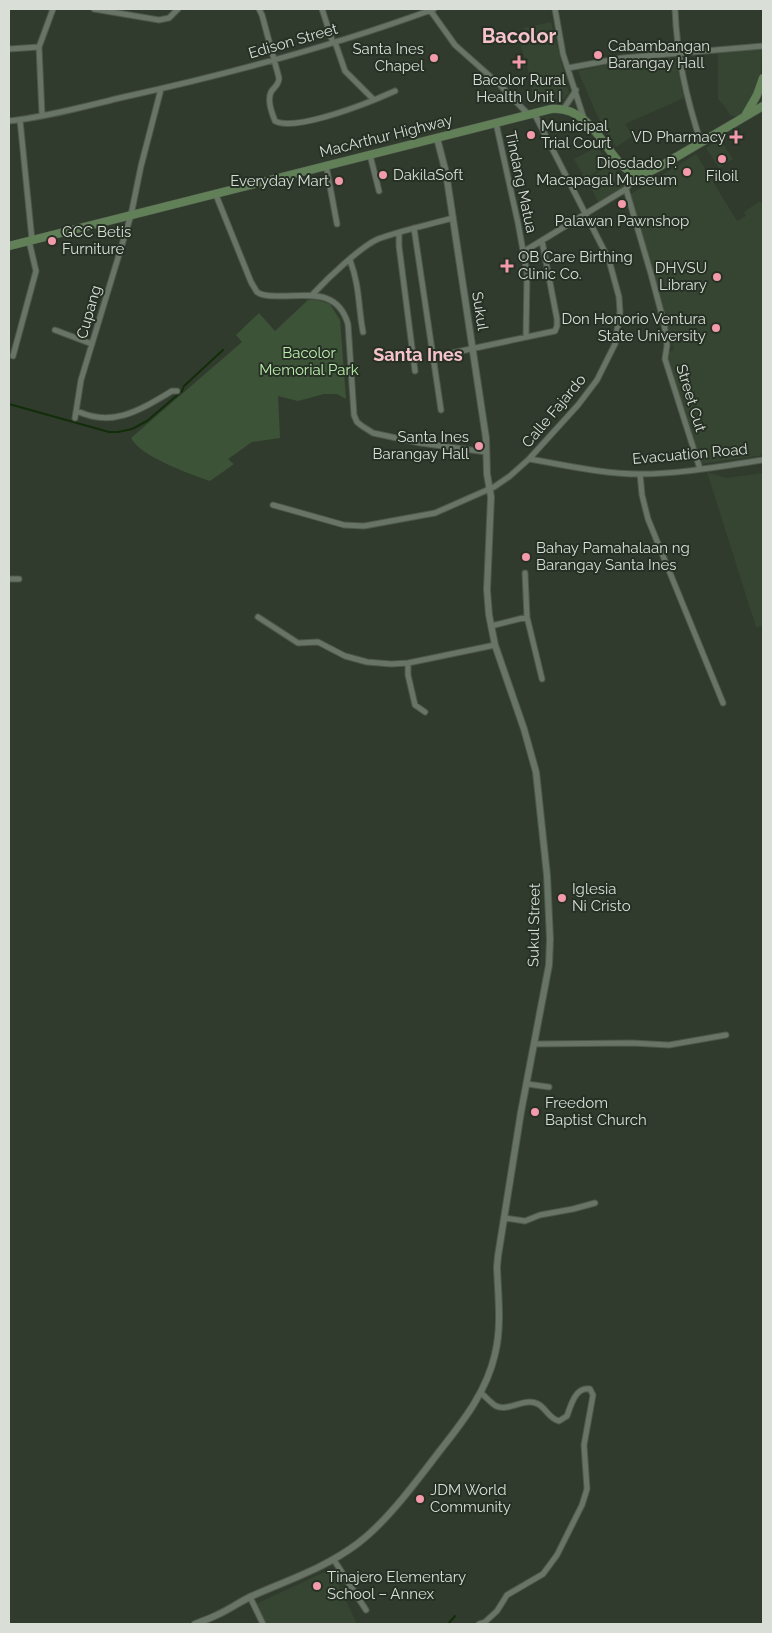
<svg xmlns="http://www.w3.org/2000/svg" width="772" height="1633" font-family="Raleway,sans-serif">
<rect width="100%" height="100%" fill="#303b2d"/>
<!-- built -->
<path fill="#364532" d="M551 22 569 93 564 99 534 101 528 69 519 41 524 40V28Z
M762 49 760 87 740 118 730 115 726 108 718 99V50Z
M675 57 684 98 625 124 633 136 616 147 601 124 578 71 605 65Z
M720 139 733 159 719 168 706 148Z
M597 147 609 163 585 179 574 159Z
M696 154 737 221 746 216 744 212 760 201 763 205V455L701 464 669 364V352L674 350 630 198 631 194Z
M611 164 626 185 599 204 587 179Z
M707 472 726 478 763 473V626L756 627Z
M331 1569 357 1624H265L256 1604Z"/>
<!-- green -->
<path fill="#3d5337" d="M308 300H317L330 304 340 320 346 399 337 394H324L298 401 278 396 280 438 252 442 228 459 234 464 210 481C190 474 141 457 131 438L242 342 236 335 259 313 275 331Z"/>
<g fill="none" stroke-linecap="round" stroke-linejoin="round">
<!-- stream -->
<path stroke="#122d09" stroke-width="2" d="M9 404 109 432H118L132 429 147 421 182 391 184 386 223 350
M448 1624 455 1616"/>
<!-- minor casing -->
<g stroke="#4e574b" stroke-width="7">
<path id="minor" d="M94 9 159 20 169 18 178 9
M259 9 262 15 279 78C279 85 274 87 271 92 267 101 272 113 275 121 293 131 354 108 374 100
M322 9 333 43
M555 9 563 54 584 119
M675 9C677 57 686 97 701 143
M430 10 455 45 500 85 528 114
M335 42 345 71 374 100 395 91
M39 47 53 9
M9 49 39 47 42 115
M568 68 622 58 763 46
M563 110 576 90
M20 120 32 240
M9 121C47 117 86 106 124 97 229 74 333 46 434 9
M496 123 518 223 527 273 526 336
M370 155 379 191
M326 165 337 224
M626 189 651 274 664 323 667 345 665 359 700 469
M216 195 251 282C253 285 255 289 257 292 262 296 270 296 276 296 306 297 337 287 348 324L354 415 357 422 362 426 373 433 420 443 486 452
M414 228 441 410
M399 233V246L415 371
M523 252 626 189 631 182 634 173
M350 260C360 287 358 306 363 332
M313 294C327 279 360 247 378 239 402 230 428 225 453 218
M55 330 92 344
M13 356 36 271 29 241
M433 357 555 331 557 326V319L542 241
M77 411C113 428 140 410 172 391H177
M75 418 81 380 131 215 141 166 161 89
M529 459C565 465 603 474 640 474 681 474 723 466 763 460
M640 474 642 495 648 519 723 703
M273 505 344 525 364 526 435 513 494 487 510 476 529 459 578 405 597 380 615 344 620 312 619 297 609 260 534 113
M525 573 527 617 542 679
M9 579H19
M258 617 298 643 318 642 345 656 367 662 391 664 408 663 495 645
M491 626 527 617
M408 663V675L415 705 425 712
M534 1044 632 1043 669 1045 726 1035
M527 1084 549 1087
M504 1218 525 1221 540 1215 573 1209 595 1203
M334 1560 366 1610
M250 1597 263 1624
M479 1624 485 1622 497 1611 507 1595 543 1574 557 1555 582 1505 587 1489 584 1445 593 1395 590 1389C575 1387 571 1405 567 1416L559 1421C549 1419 546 1408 538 1404 524 1397 509 1412 496 1406 491 1403 486 1397 481 1393"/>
</g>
<!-- tertiary casing -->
<g stroke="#4e574b" stroke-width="8">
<path id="tertiary" d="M195 1624C203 1621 211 1618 219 1614 230 1609 241 1601 252 1596 288 1580 325 1568 357 1544 388 1521 418 1479 442 1448 465 1419 487 1390 495 1354 502 1326 498 1295 497 1267L498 1256 521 1112 549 965 550 939 547 875 536 772 524 729 495 645 489 615 487 590 491 497 487 474 486 438 450 199 446 173 437 138"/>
</g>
<!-- secondary casing -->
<g stroke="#4e574b" stroke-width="9">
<path id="secondary" d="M745 116 757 95 763 78
M9 246 551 109C600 105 609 175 641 174 650 173 658 167 666 163L763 106"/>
</g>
<!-- minor -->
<use href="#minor" stroke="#687465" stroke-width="5"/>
<!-- tertiary -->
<use href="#tertiary" stroke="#687465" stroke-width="6"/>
<!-- secondary -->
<use href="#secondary" stroke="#618058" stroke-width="8"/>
</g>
<!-- markers -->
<g fill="#f39aab" stroke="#263024" stroke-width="2">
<circle cx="598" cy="55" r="5"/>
<circle cx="434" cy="58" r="5"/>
<path d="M516.5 54.5h5v5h5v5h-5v5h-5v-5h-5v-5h5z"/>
<circle cx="531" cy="135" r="5"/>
<path d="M733.5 129.5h5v5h5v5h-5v5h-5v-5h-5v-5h5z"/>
<circle cx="722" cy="159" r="5"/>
<circle cx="687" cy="172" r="5"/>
<circle cx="383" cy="175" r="5"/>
<circle cx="339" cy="181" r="5"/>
<circle cx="622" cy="204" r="5"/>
<circle cx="52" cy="241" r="5"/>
<path d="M504.5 258.5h5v5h5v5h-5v5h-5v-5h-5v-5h5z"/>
<circle cx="717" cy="277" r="5"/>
<circle cx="716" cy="328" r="5"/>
<circle cx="479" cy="446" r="5"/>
<circle cx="526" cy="557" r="5"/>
<circle cx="562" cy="898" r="5"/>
<circle cx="535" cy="1112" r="5"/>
<circle cx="420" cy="1499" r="5"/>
<circle cx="317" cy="1586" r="5"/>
</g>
<g text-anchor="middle" stroke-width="4" stroke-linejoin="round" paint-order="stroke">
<!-- street labels -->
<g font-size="15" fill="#d9dfd7" stroke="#263024">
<text transform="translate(293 41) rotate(-16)" y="5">Edison Street</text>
<text transform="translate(386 136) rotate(-14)" y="5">MacArthur Highway</text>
<text transform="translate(521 182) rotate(78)" y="5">Tindang Matua</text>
<text transform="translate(480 311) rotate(81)" y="5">Sukul</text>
<text transform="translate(89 312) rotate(-74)" y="5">Cupang</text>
<text transform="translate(691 398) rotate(73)" y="5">Street Cut</text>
<text transform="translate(554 411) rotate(-50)" y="5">Calle Fajardo</text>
<text transform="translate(690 454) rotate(-5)" y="5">Evacuation Road</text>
<text transform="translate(534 925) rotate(-89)" y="5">Sukul Street</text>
</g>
<!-- poi labels -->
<g font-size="15" fill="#d9dfd7" stroke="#263024" text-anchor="start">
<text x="608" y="51">Cabambangan<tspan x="608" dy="17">Barangay Hall</tspan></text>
<text x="424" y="54" text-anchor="end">Santa Ines<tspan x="424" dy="17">Chapel</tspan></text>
<text x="519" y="85" text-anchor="middle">Bacolor Rural<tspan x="519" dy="17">Health Unit I</tspan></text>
<text x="541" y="131">Municipal<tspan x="541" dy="17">Trial Court</tspan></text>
<text x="726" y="142" text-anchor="end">VD Pharmacy</text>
<text x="677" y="168" text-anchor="end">Diosdado P.<tspan x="677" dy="17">Macapagal Museum</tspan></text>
<text x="393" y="180">DakilaSoft</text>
<text x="722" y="181" text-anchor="middle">Filoil</text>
<text x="329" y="186" text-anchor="end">Everyday Mart</text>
<text x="622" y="226" text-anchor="middle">Palawan Pawnshop</text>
<text x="62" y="237">GCC Betis<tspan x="62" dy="17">Furniture</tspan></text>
<text x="518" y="262">OB Care Birthing<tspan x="518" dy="17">Clinic Co.</tspan></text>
<text x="707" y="273" text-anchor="end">DHVSU<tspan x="707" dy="17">Library</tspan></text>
<text x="706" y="324" text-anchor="end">Don Honorio Ventura<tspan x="706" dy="17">State University</tspan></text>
<text x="469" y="442" text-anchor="end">Santa Ines<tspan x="469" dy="17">Barangay Hall</tspan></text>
<text x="536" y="553">Bahay Pamahalaan ng<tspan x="536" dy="17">Barangay Santa Ines</tspan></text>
<text x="572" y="894">Iglesia<tspan x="572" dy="17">Ni Cristo</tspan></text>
<text x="545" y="1108">Freedom<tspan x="545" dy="17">Baptist Church</tspan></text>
<text x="430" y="1495">JDM World<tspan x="430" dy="17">Community</tspan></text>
<text x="327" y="1582">Tinajero Elementary<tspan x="327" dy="17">School – Annex</tspan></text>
</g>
<!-- park labels -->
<g font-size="15" fill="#bcedad" stroke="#263024">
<text x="309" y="358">Bacolor<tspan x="309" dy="17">Memorial Park</tspan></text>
</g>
<!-- quarter labels -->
<g font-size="18" font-weight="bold" fill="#f7c3cb" stroke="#263024">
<text x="418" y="361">Santa Ines</text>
</g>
<!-- district labels -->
<g font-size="20" font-weight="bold" fill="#f7c3cb" stroke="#263024">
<text x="519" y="43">Bacolor</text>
</g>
</g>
<!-- border -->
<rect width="772" height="1633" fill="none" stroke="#d9dfd7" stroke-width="20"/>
</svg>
